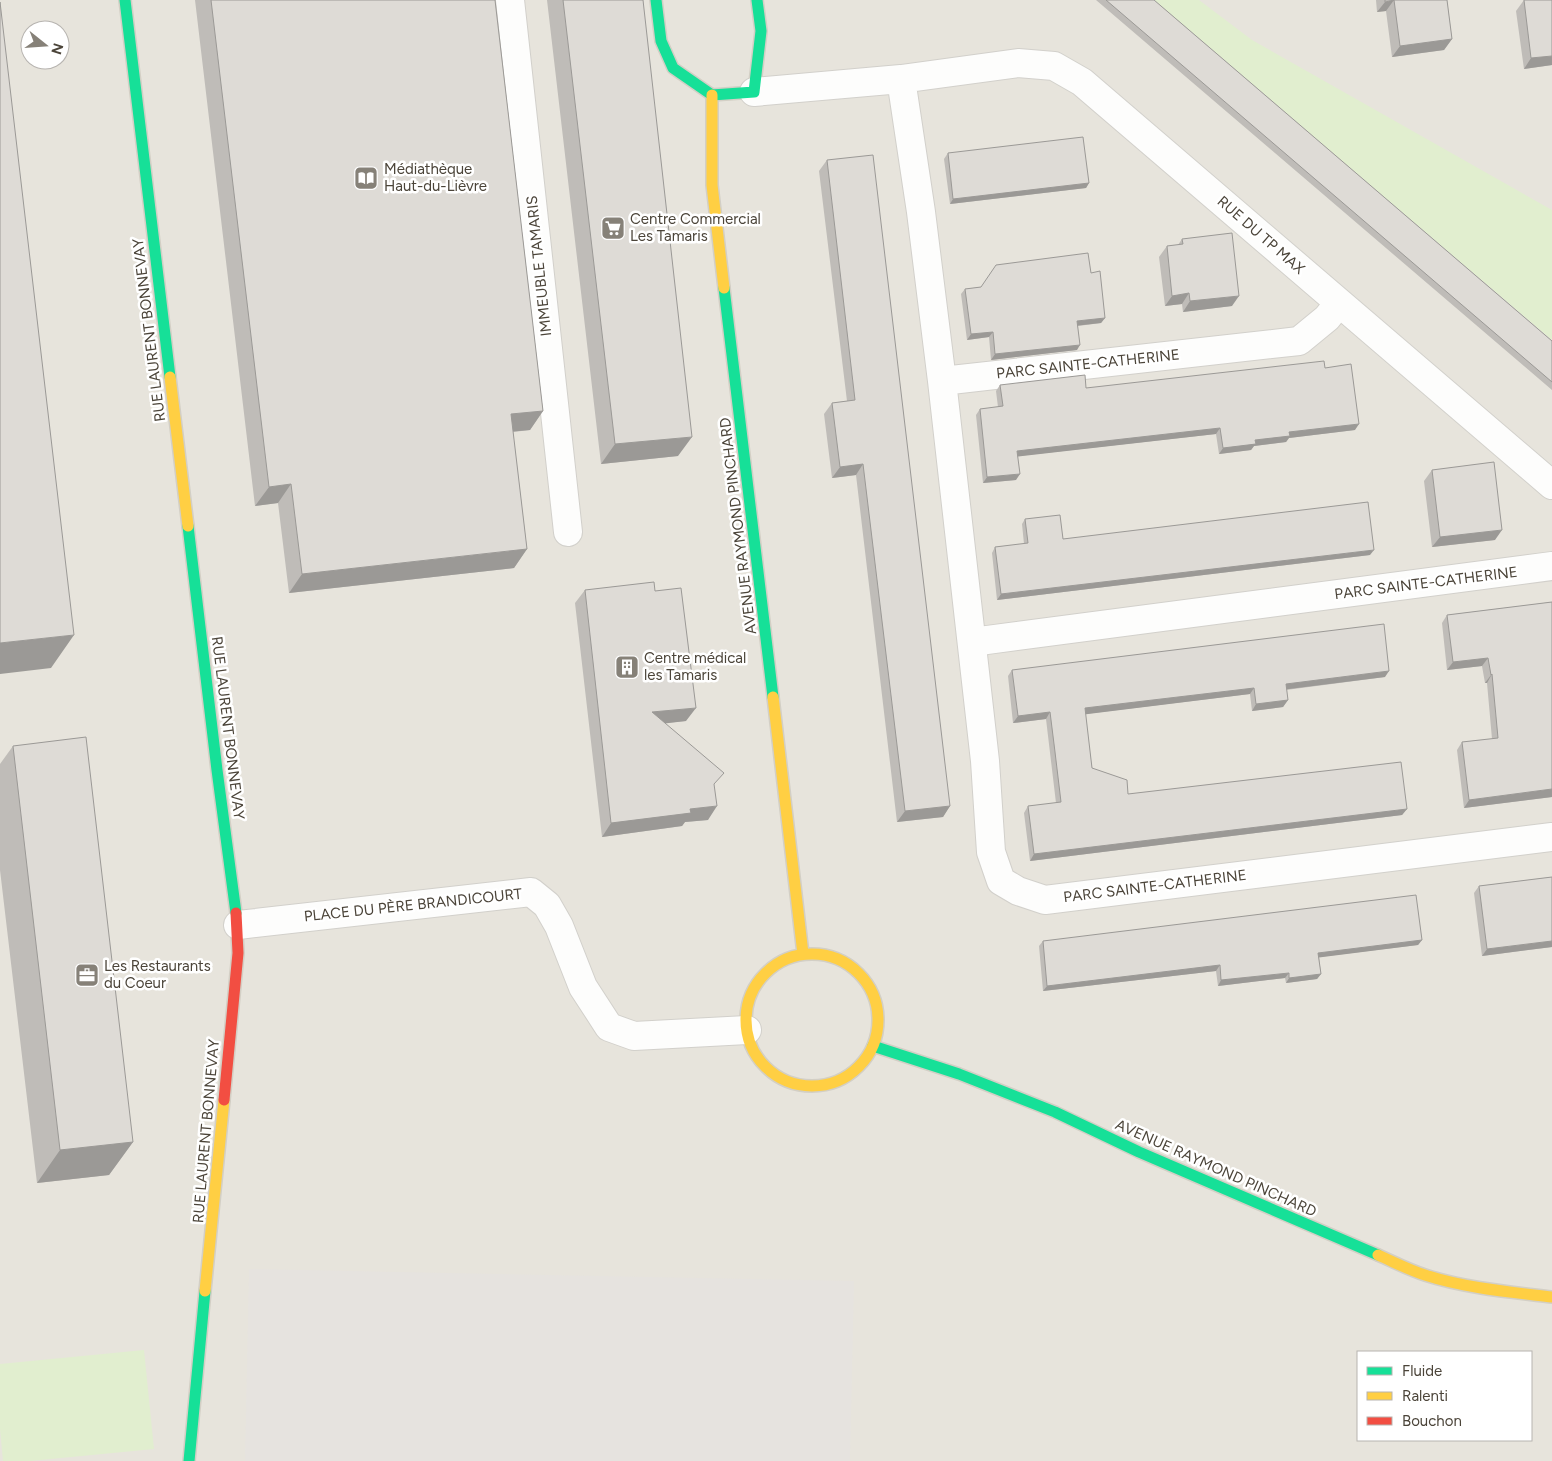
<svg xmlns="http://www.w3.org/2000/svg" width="1552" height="1461" font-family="Figtree,sans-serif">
<rect width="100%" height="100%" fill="#f4f2ee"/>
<!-- residential -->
<path fill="#e7e4dc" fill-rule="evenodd" d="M0 0H1552V1461H0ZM30 30H60V60H30ZM1358 1352H1531V1440H1358Z"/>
<!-- green -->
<path fill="#e1eecf" d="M1152 0H1199L1252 40 1552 210V340Z
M144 1350 154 1449 30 1461H3L0 1429V1364Z"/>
<!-- parking -->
<path fill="#e6e3df" d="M249 1269 854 1281 850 1461H245Z"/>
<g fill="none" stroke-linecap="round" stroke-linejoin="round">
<!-- street casing -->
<g stroke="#d2d0cb" stroke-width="30">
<path id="street" d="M510 0 568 532
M901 79 921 212 942 381 985 761 991 852 1001 881 1018 891 1045 900 1552 837
M754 92 901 79 1018 63 1054 66 1082 82 1552 485
M942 381 1299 341 1327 318 1339 303
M972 642 1552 566
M238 925 531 892 547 905 559 926 583 987 609 1027 634 1036 747 1030"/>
</g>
<!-- fast casing -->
<g stroke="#d3cfc5" stroke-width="14">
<path id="fast" d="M125 0 170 377
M656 0 661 41 673 68 712 95 754 92 761 31 757 0
M724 288 773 697
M188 526 217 770 236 913
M873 1046 959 1074 1055 1112 1139 1152 1378 1255
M189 1461 205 1291"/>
</g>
<!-- slow casing -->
<g stroke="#d3cfc5" stroke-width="14">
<path id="slow" d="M712 95V185L724 288
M170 377 188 526
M773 697 803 954
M746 1020a66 66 0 1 1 132 0a66 66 0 1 1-132 0Z
M1378 1255C1394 1262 1409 1270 1425 1275 1465 1288 1510 1292 1552 1297
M205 1291 224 1100"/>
</g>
<!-- jam casing -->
<g stroke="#d3cfc5" stroke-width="14">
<path id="jam" d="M224 1100 238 953 236 913"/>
</g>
<!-- street -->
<use href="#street" stroke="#fdfdfc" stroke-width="28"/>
<!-- fast -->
<use href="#fast" stroke="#16e098" stroke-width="11"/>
<!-- slow -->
<use href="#slow" stroke="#ffcf43" stroke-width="11"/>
<!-- jam -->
<use href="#jam" stroke="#f24e42" stroke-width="11"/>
</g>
<!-- wall -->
<path fill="#bfbcb8" d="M195 0H495L543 411 530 430 513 432 527 549 514 568 289 593 278 503 255 506Z
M547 0H643L678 456 601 464Z
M1096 0H1154L1552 341V390Z
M1376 0H1447L1452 39 1444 50 1392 57 1386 11 1377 12Z
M1524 0 1552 65 1524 69 1516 11Z
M948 153 1089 183 1086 188 950 204 944 159Z
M827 160 950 806 943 817 897 822 856 475 832 478 824 414 832 403 847 401 819 171Z
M1182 239 1232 306 1183 312 1182 304 1165 306 1159 257 1167 246 1178 245Z
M1091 273 1105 318 1101 323 1078 326 1077 350 991 360 989 337 967 340 961 294 965 289Z
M1325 368 1355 430 1289 438 1286 442 1254 446 1251 450 1219 454 1216 434 1018 456 1016 480 983 483 976 415 980 409 998 407 996 391 1000 385 1086 388Z
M1432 470 1495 540 1432 547 1424 481Z
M1025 519 1063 539 1370 555 997 600 992 553 995 547 1024 544 1022 524Z
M585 590 655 591 686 721 665 723 714 786 708 820 685 822 682 826 602 837 575 603Z
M1552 602V797L1464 808 1457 750 1462 742 1492 739 1487 683H1485L1482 666 1447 670 1442 623 1447 615Z
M1012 670 1385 677 1286 690 1288 700 1283 707 1252 711 1250 694 1085 714 1092 768 1128 794 1407 809 1402 815 1030 861 1024 813 1028 806 1056 803 1046 719 1013 723 1008 676Z
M13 746 133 1142 109 1175 37 1183 0 870V764Z
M1552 877V947L1482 956 1474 893 1479 886Z
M1422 940 1418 945 1319 957 1321 974 1317 979 1286 983 1285 978 1218 986 1216 971 1043 991 1039 946 1043 941Z"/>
<!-- shaded-wall -->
<path fill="#9b9996" d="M1394 0 1386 11 1377 12 1385 2Z
M1452 39 1444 50 1392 57 1400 46Z
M1552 56V65L1524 69 1531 58Z
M1089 183 1086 188 950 204 953 199Z
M1189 293 1182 304 1165 306 1172 296Z
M1239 296 1232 306 1183 312 1190 301Z
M1105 318 1101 323 1074 326 1077 321Z
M993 332 989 337 967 340 971 334Z
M1080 345 1077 350 991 360 995 354Z
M543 411 530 430 497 433 511 414Z
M1359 424 1355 430 1289 438 1286 442 1254 446 1251 450 1219 454 1223 448 1289 432Z
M1220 428 1216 434 1013 457 1017 451Z
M692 437 678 456 601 464 615 444Z
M863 464 856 475 832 478 840 467Z
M1020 474 1016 480 983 483 987 477Z
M291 484 278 503 255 506 269 487Z
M1502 530 1495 540 1432 547 1440 537Z
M527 549 514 568 289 593 302 574Z
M1374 550 1370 555 997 600 1001 594Z
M74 635 51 668 0 674V643Z
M1488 658 1482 666 1447 670 1453 662Z
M1389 671 1385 677 1281 690 1286 684Z
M1492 674 1487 683H1485L1491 675Z
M1254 688 1250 694 1080 715 1085 708Z
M1288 700 1283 707 1252 711 1256 704Z
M696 708 686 721 643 726 652 712Z
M1050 712 1046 719 1013 723 1018 716Z
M1552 789V797L1464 808 1469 800Z
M717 806 708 820 685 822 682 826 602 837 611 823 690 809Z
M950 806 943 817 897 822 905 811Z
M1407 809 1402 815 1030 861 1034 854Z
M1422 940 1418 945 1315 958 1318 953Z
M1552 941V947L1482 956 1487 949Z
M1220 965 1216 971 1043 991 1047 986Z
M1289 973 1285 978 1218 986 1221 980Z
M1321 974 1317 979 1286 983 1289 978Z
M133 1142 109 1175 37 1183 60 1150Z"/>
<!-- building -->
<path fill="#dedbd6" stroke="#9b9996" d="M211 0H495L543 411 511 414 527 549 302 574 291 484 269 487Z
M563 0H643L692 437 615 444Z
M1106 0H1154L1552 341V382Z
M1385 0H1447L1452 39 1400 46 1394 0 1385 2Z
M1524 0H1552V56L1531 58Z
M0 2 74 635 0 643Z
M1083 137 1089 183 953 199 948 153Z
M873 155 950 806 905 811 863 464 840 467 832 403 855 400 827 160Z
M1232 233 1239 296 1190 301 1189 293 1172 296 1167 246 1183 244 1182 239Z
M1088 253 1091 273 1100 271 1105 318 1077 321 1080 345 995 354 993 332 971 334 965 289 981 287 996 265Z
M1324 361 1325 368 1351 364 1359 424 1289 432 1290 436 1255 440 1256 444 1223 448 1220 428 1017 451 1020 474 987 477 980 409 1003 406 1000 385 1085 375 1086 388Z
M1494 462 1502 530 1440 537 1432 470Z
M1368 502 1374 550 1001 594 995 547 1028 543 1025 519 1060 515 1063 539Z
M654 582 655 591 681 588 696 708 652 712 724 773 714 784 717 806 690 809 691 813 611 823 585 590Z
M1552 602V789L1469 800 1462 742 1498 738 1492 674 1491 675 1488 658 1453 662 1447 615Z
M1384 624 1389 671 1286 684 1288 700 1256 704 1254 688 1085 708 1092 768 1127 780 1128 794 1401 762 1407 809 1034 854 1028 806 1061 802 1055 752 1050 712 1018 716 1012 670Z
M86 737 133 1142 60 1150 13 746Z
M1552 877V941L1487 949 1479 886Z
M1416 895 1422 940 1318 953 1321 974 1289 978V973L1221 980 1220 965 1047 986 1043 941Z"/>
<!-- icons -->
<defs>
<g id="library-square" transform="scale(1.25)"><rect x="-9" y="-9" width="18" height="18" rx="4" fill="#868178" stroke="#fff"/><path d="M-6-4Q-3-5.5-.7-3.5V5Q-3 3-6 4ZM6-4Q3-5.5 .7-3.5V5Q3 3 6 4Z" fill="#fff"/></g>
<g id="supermarket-square" transform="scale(1.25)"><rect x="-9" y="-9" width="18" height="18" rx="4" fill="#868178" stroke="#fff"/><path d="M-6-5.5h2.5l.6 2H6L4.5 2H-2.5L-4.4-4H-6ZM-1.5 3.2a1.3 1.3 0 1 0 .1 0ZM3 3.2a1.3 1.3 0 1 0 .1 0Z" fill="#fff"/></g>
<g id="building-square" transform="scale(1.25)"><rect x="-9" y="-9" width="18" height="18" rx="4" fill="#868178" stroke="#fff"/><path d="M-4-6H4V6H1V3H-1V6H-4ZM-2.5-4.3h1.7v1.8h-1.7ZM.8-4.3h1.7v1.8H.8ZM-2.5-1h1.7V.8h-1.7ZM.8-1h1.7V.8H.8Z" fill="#fff"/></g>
<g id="office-square" transform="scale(1.25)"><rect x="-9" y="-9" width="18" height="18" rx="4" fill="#868178" stroke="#fff"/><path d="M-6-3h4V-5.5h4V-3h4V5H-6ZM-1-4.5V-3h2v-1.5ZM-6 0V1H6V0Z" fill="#fff"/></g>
</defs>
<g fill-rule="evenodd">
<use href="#library-square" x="366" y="178"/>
<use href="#supermarket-square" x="613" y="228"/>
<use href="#building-square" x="627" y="667"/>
<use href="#office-square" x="87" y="975"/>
</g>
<g text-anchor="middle" stroke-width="5" stroke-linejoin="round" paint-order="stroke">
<!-- poi labels -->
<g font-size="15" fill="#4b4439" stroke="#fff" text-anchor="start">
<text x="384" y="174">Médiathèque<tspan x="384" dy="17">Haut-du-Lièvre</tspan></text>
<text x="630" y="224">Centre Commercial<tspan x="630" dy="17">Les Tamaris</tspan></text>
<text x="644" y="663">Centre médical<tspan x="644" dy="17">les Tamaris</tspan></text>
<text x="104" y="971">Les Restaurants<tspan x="104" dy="17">du Coeur</tspan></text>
</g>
<!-- street labels -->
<g font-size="15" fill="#4b4439" stroke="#fff">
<text transform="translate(1261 235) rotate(41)" y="5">RUE DU TP MAX</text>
<text transform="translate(539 266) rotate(-96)" y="5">IMMEUBLE TAMARIS</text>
<text transform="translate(149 330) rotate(-97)" y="5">RUE LAURENT BONNEVAY</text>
<text transform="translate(1088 364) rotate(-6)" y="5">PARC SAINTE-CATHERINE</text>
<text transform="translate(738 526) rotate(-97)" y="5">AVENUE RAYMOND PINCHARD</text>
<text transform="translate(1426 583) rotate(-7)" y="5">PARC SAINTE-CATHERINE</text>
<text transform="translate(228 728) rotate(83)" y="5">RUE LAURENT BONNEVAY</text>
<text transform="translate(1155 886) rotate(-7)" y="5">PARC SAINTE-CATHERINE</text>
<text transform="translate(413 905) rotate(-6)" y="5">PLACE DU PÈRE BRANDICOURT</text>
<text transform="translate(206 1131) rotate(-85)" y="5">RUE LAURENT BONNEVAY</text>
<text transform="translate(1216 1168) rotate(24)" y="5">AVENUE RAYMOND PINCHARD</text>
</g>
</g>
<!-- legend -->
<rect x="1357" y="1351" width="175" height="90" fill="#ffffff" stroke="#b7b4b0"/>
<rect x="1367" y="1367" width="25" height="8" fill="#16e098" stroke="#b7b4b0"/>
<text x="1402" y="1376" font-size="15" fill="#4b4439">Fluide</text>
<rect x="1367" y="1392" width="25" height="8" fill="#ffcf43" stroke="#b7b4b0"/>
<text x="1402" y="1401" font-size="15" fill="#4b4439">Ralenti</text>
<rect x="1367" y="1417" width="25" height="8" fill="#f24e42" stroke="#b7b4b0"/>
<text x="1402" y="1426" font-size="15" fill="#4b4439">Bouchon</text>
<!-- north arrow -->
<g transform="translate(45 45) rotate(107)"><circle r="24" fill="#ffffff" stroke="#b7b4b0"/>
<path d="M0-4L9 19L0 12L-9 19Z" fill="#868178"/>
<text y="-8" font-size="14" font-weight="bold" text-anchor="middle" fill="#4b4439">N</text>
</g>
</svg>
